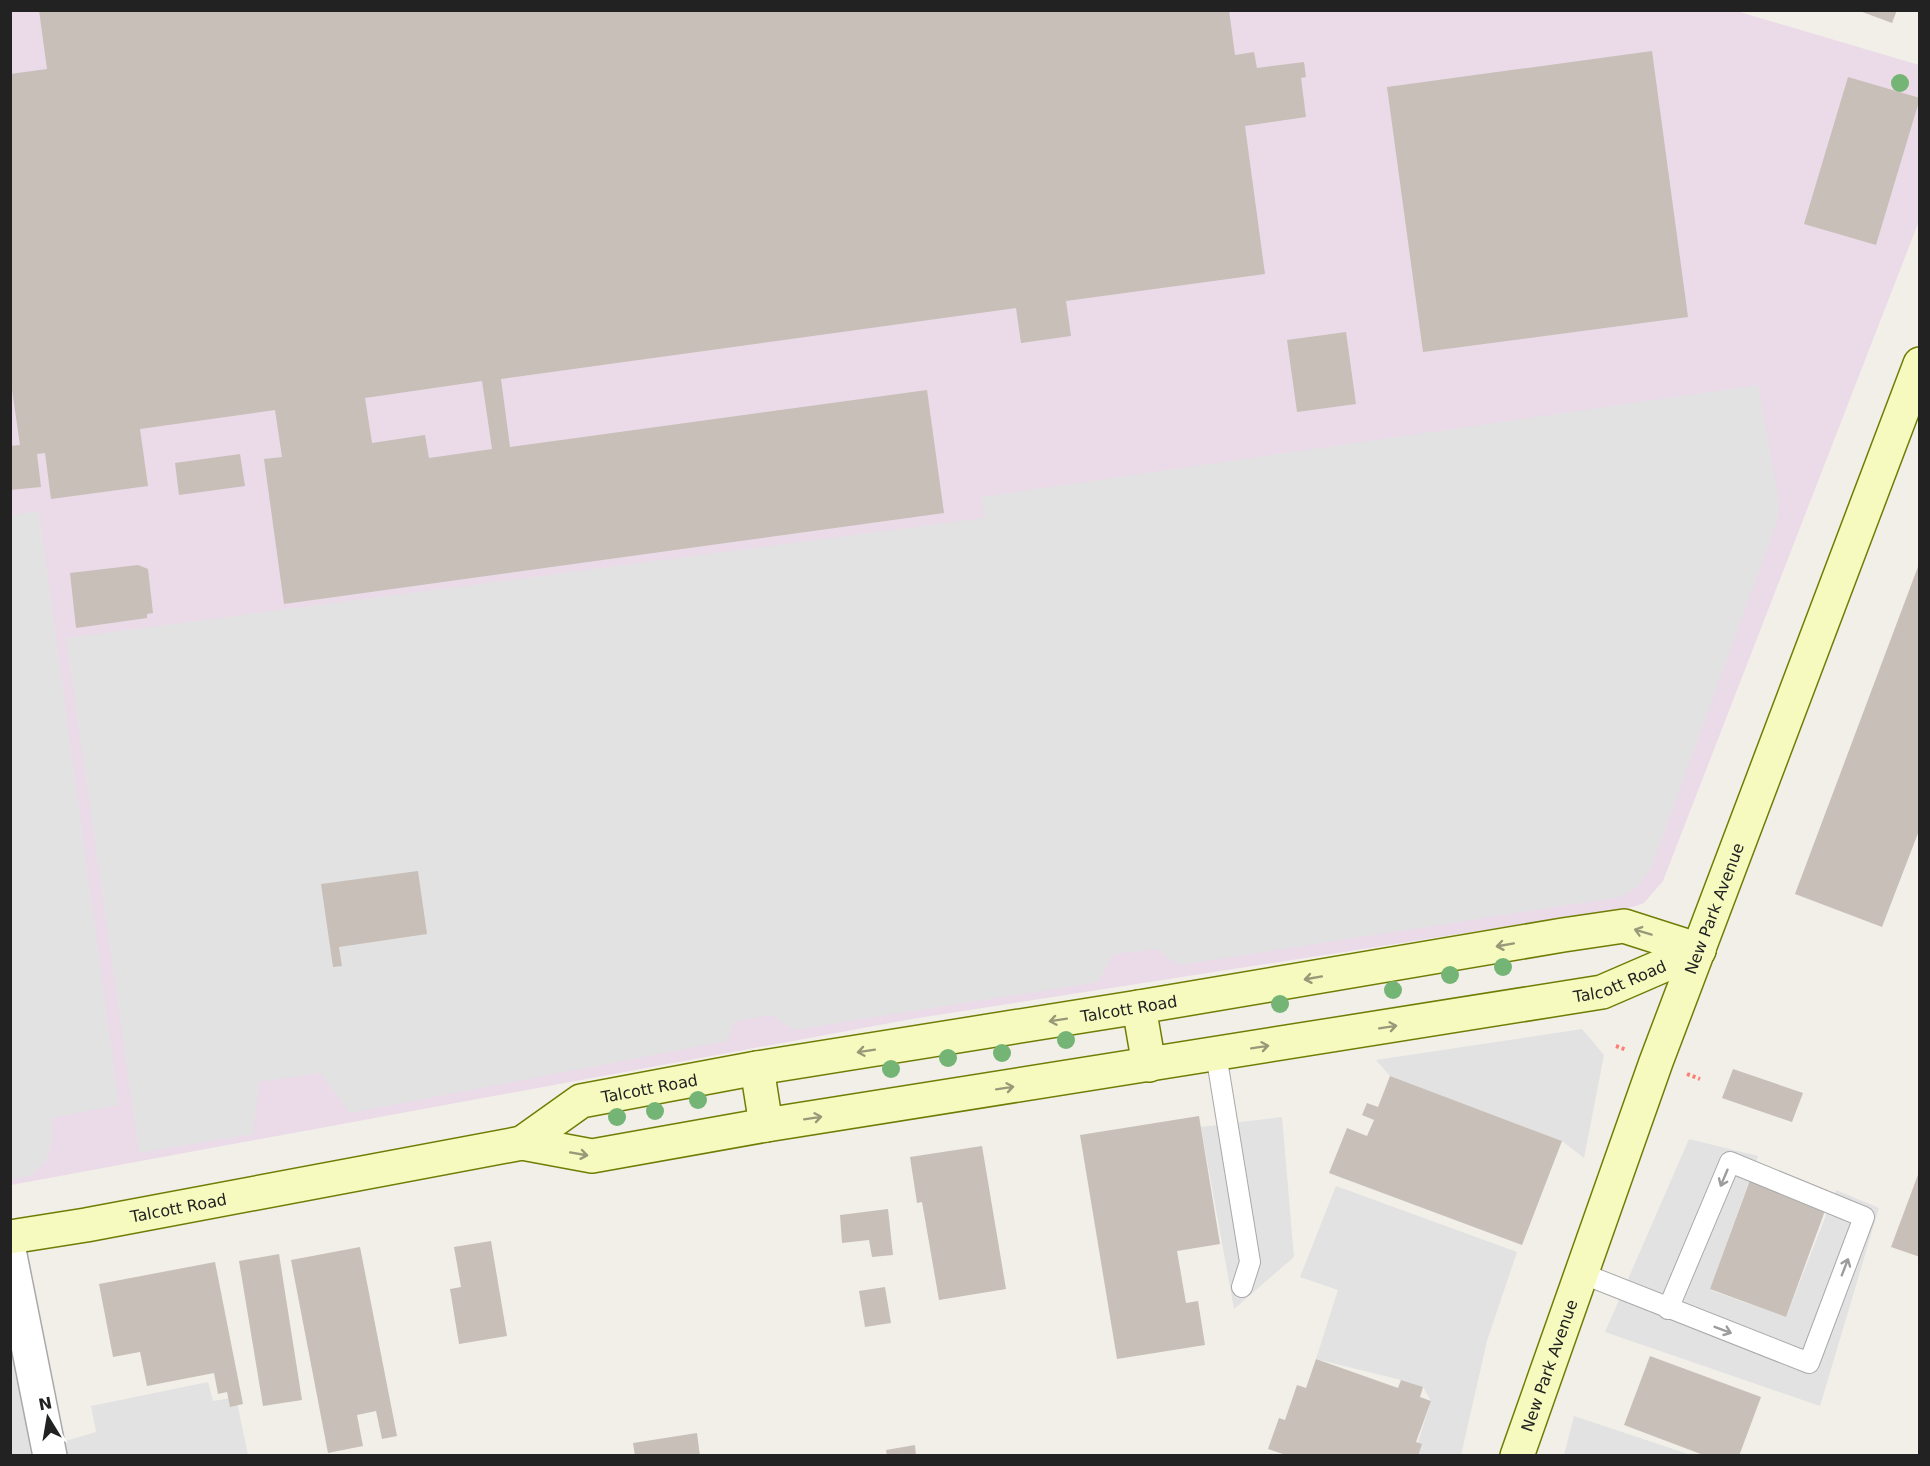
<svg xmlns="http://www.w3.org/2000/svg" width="1930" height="1466" font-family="'DejaVu Sans',sans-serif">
<rect width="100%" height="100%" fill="#f2efe9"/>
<!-- industrial -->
<path fill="#ebdbe8" d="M1733 10 1919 65V221L1663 881 1644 903 1633 907 912 1019 11 1185V11Z"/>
<!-- parking -->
<path fill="#e2e2e2" d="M1758 385 1779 501 1777 522 1652 866 1640 884 1621 897 1179 965 1156 949 1114 954 1098 982 793 1030 772 1015 735 1021 727 1041 350 1113 320 1073 259 1082 253 1134 139 1153 66 638 984 518 981 497Z
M39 511 119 1105 51 1118 53 1136 46 1161 31 1175 11 1179 10 515Z
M1582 1029 1604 1055 1584 1158 1562 1141 1390 1076 1376 1060Z
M1282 1117 1294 1257 1234 1309 1201 1127Z
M1689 1139 1758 1156 1710 1290 1786 1317 1836 1190 1879 1208 1820 1406 1605 1332Z
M1336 1186 1517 1252 1487 1341 1461 1455H1414L1431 1401 1423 1387 1401 1380 1316 1359 1338 1290 1300 1277Z
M10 1279 49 1455 11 1456Z
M208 1382 213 1401 236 1397 248 1455 51 1456 49 1446 96 1432 91 1406Z
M1574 1416 1691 1455H1564Z"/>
<!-- building -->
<path fill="#c7bfb8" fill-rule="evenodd" d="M39 10H1229L1235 55 1254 52 1257 68 1304 62 1306 77 1301 78 1306 117 1245 126 1265 274 1066 301 1071 336 1021 343 1016 308 501 379 510 447 927 390 944 513 284 604 264 459 282 457 275 410 140 429 148 486 51 499 45 453 37 454 41 487 10 490V446L20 445 10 376V74L47 69ZM482 381 492 449 429 458 425 435 372 443 365 398Z
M1857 10H1897L1892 23Z
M1652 51 1688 317 1423 352 1387 87Z
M1848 77 1920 98 1876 245 1804 224Z
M1346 332 1356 404 1297 412 1287 340Z
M240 454 245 486 179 495 175 463Z
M1919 564 1920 828 1882 927 1795 894Z
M138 565 148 569 153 613 147 614V618L76 628 70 573Z
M418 871 427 934 339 947 342 966 333 967 321 884Z
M1733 1069 1803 1093 1792 1122 1722 1098Z
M1390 1076 1562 1141 1522 1245 1329 1173 1347 1128 1367 1136 1374 1120 1362 1115 1367 1103 1378 1107Z
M1199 1116 1220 1244 1177 1251 1186 1303 1198 1301 1205 1345 1117 1359 1080 1135Z
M982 1146 1006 1289 939 1300 922 1202 917 1203 910 1157Z
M1919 1172H1920V1257L1891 1247Z
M1750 1180 1826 1208 1786 1317 1710 1289Z
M888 1209 893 1255 872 1257 869 1240 842 1243 840 1215Z
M491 1241 507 1336 459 1344 450 1289 461 1287 454 1247Z
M360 1247 397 1436 382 1439 376 1411 357 1415 363 1446 328 1453 291 1260Z
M279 1254 302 1400 263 1406 239 1261Z
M215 1262 243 1404 230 1407 227 1392 218 1394 214 1373 147 1386 140 1352 113 1357 99 1284Z
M885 1287 891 1323 865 1327 859 1291Z
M1650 1356 1761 1397 1739 1456H1706L1624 1425Z
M1316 1359 1398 1388 1401 1380 1423 1387 1420 1397 1431 1401 1416 1442 1422 1444 1418 1456H1283V1454L1268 1449 1279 1418 1285 1420 1297 1385 1306 1388Z
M697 1433 700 1456H635L633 1443Z
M915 1445 916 1456H887L886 1450Z"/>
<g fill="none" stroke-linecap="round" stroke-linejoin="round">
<!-- lane casing -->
<g stroke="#a9a9a9" stroke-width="22">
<path id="lane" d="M1216 1054 1250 1262 1242 1287
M1581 1273 1809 1363 1864 1217 1730 1162 1668 1309"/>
</g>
<!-- street casing -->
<g stroke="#a9a9a9" stroke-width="36">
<path id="street" d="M10 1255 50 1456"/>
</g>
<!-- secondary casing -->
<g stroke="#707d05" stroke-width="36">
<g id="secondary">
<path d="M1139 1007 1149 1065"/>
<path d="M757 1068 766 1125"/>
<path id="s1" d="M522 1143 581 1101 757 1068 1139 1007 1563 935 1624 926 1699 950"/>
<path id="s2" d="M10 1237 86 1225 522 1143 592 1156 766 1125 1602 992 1699 950"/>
<path id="s3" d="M1517 1456 1656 1062 1920 364"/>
</g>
</g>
<!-- path -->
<path stroke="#fa8072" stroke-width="4" stroke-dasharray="3 3" stroke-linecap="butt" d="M1616 1046 1627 1050
M1687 1074 1700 1079"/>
<!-- lane -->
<use href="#lane" stroke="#fff" stroke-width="20"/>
<!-- street -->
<use href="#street" stroke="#fff" stroke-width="33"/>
<!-- secondary -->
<use href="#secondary" stroke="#f7fabf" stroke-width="33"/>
</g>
<!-- trees -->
<g fill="#74b475">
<circle cx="1900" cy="83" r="9"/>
<circle cx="1503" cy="967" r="9"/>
<circle cx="1450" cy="975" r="9"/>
<circle cx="1393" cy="990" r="9"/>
<circle cx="1280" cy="1004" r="9"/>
<circle cx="1066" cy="1040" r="9"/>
<circle cx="1002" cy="1053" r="9"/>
<circle cx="948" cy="1058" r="9"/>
<circle cx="891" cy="1069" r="9"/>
<circle cx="698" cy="1100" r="9"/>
<circle cx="655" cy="1111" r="9"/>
<circle cx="617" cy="1117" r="9"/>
</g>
<!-- one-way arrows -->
<defs><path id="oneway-shaft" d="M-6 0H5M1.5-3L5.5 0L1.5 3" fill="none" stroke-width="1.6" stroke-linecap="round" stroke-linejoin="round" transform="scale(1.5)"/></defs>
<g stroke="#979978">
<use href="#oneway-shaft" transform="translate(1643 932) rotate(-163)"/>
<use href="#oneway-shaft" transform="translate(1505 945) rotate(170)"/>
<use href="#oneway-shaft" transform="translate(1313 978) rotate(170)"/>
<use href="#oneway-shaft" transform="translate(1058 1020) rotate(171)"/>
<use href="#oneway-shaft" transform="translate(1388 1027) rotate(-9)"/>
<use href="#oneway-shaft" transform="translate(1260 1047) rotate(-9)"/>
<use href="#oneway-shaft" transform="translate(866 1051) rotate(171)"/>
<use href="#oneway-shaft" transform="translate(1005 1088) rotate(-9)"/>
<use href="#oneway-shaft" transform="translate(813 1118) rotate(-9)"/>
<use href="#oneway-shaft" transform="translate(579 1154) rotate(10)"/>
</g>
<g stroke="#9c9c9c">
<use href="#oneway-shaft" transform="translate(1724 1178) rotate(113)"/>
<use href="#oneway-shaft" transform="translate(1845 1267) rotate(-69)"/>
<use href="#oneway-shaft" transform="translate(1723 1330) rotate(21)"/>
</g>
<g text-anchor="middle" stroke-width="6" stroke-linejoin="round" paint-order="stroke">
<!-- street labels -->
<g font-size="16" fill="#222" stroke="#fff">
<text dy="6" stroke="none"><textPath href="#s3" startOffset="582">New Park Avenue</textPath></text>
<text dy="6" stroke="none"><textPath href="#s2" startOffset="1635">Talcott Road</textPath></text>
<text dy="6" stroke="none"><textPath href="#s1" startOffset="628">Talcott Road</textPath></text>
<text dy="6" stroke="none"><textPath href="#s1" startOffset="142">Talcott Road</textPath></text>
<text dy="6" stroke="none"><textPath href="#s2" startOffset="171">Talcott Road</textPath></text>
<text dy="6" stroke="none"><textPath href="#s3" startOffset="96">New Park Avenue</textPath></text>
</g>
</g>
<!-- border -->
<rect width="1930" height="1466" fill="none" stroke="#222222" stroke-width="24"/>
<!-- north arrow -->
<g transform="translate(48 1418) rotate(349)" stroke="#ffffff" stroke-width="4.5" paint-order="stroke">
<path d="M0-4.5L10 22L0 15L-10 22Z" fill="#222222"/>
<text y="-9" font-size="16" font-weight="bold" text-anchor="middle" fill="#222222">N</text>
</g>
</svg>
